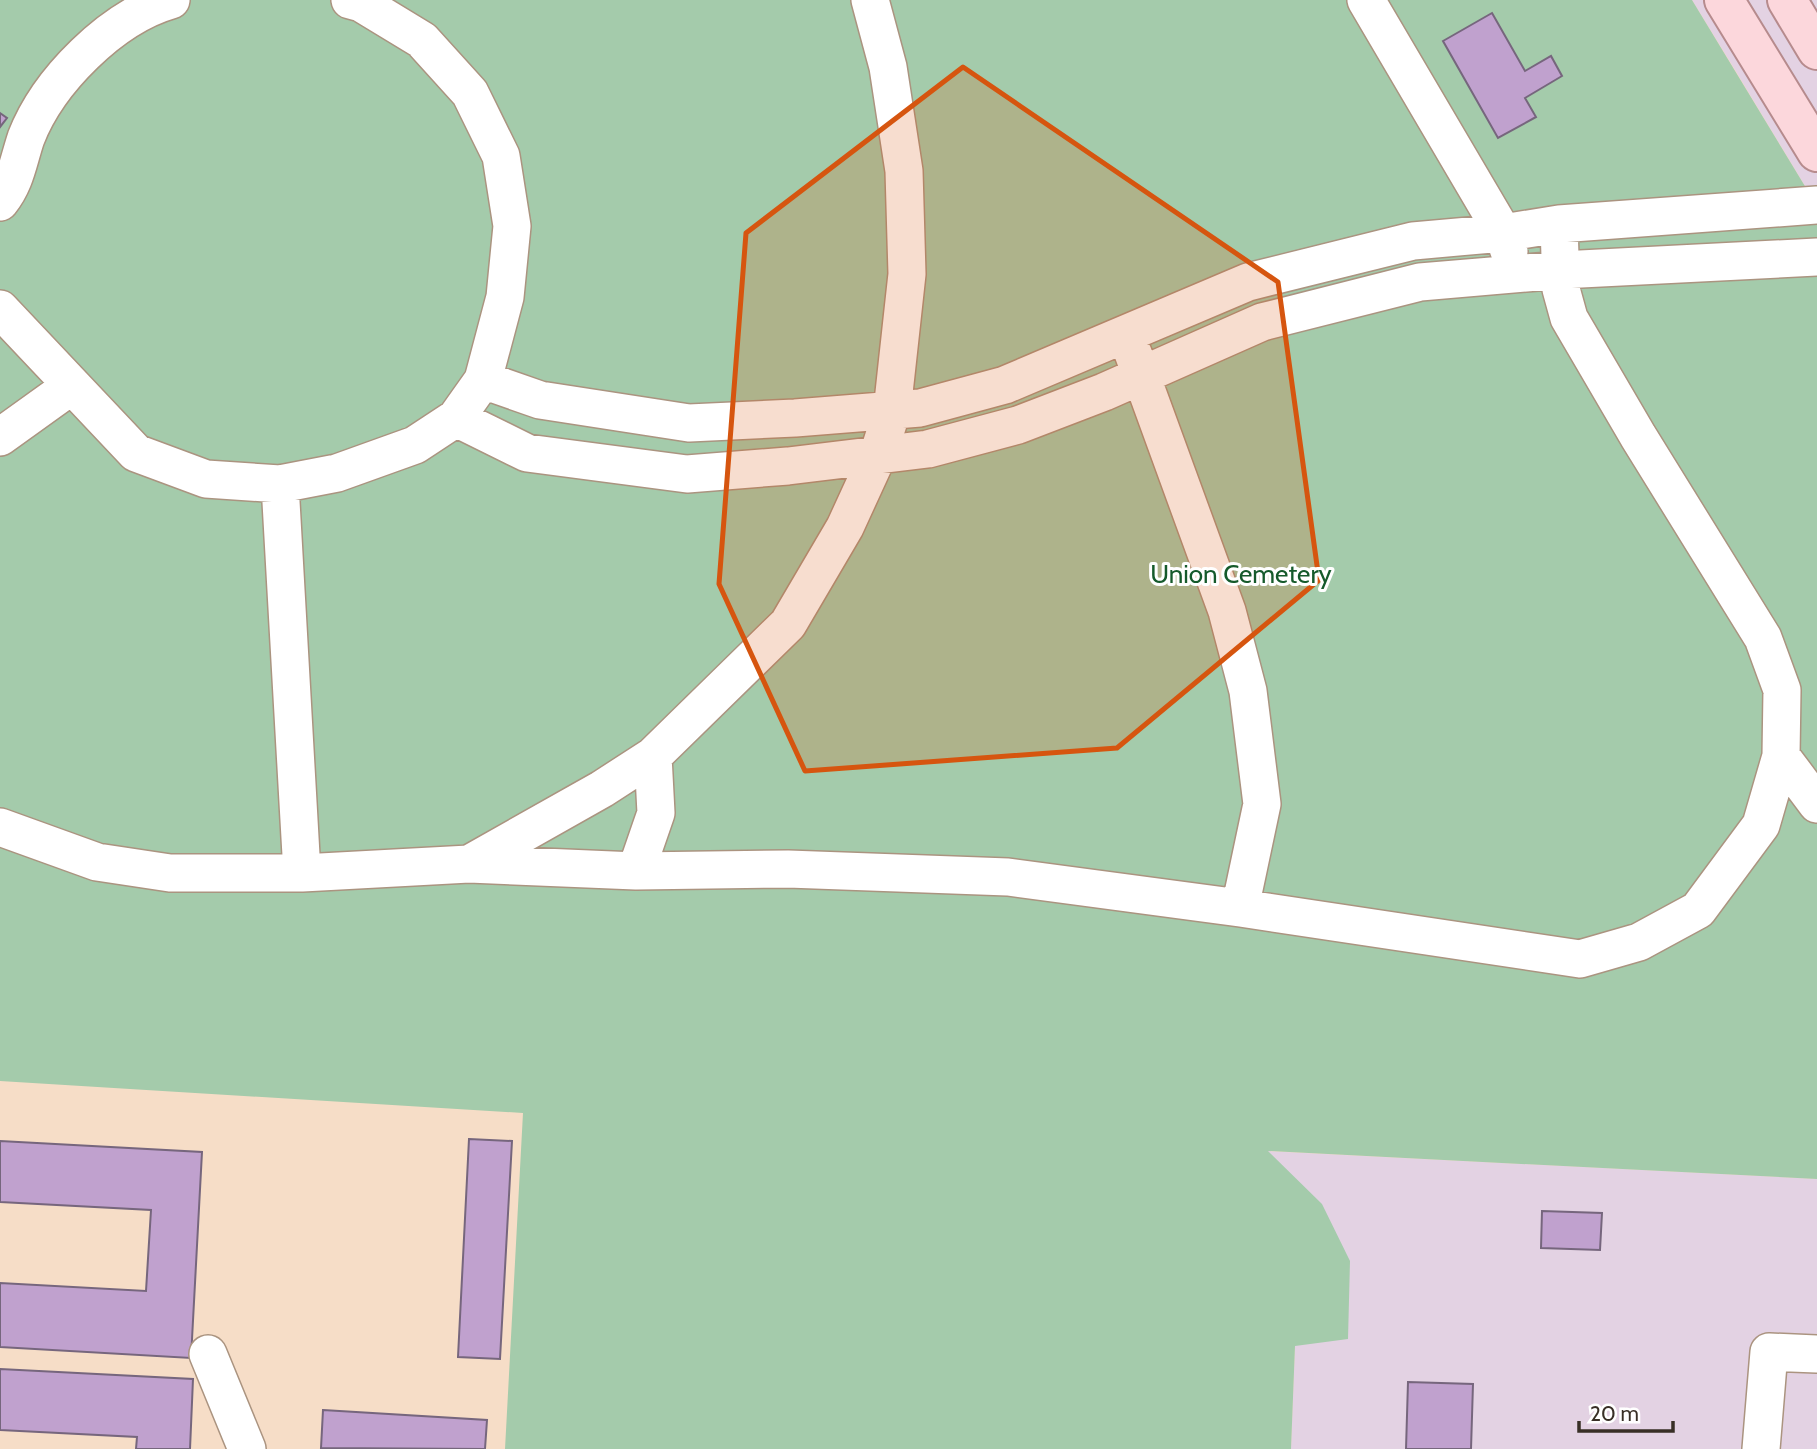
<svg xmlns="http://www.w3.org/2000/svg" width="1817" height="1449" font-family="Cabin,sans-serif">
<rect width="100%" height="100%" fill="#f6ddc7"/>
<!-- commercial -->
<path fill="#e3d2e3" d="M1692 0H1817V206L1735 70Z
M1267 1151 1817 1179V1449H1291L1295 1346Z"/>
<!-- green -->
<path fill="#a4cbab" d="M0 0H1692L1817 206V1179L1268 1151 1322 1204 1350 1261 1348 1339 1295 1346 1291 1449H505L523 1113 0 1081Z"/>
<!-- building -->
<path fill="#c0a1ce" stroke="#76667d" stroke-width="2" d="M1492 13 1525 71 1551 56 1562 76 1525 98 1536 117 1498 138 1443 41Z
M0 113 7 118 0 127Z
M469 1139 512 1141 500 1359 458 1357Z
M0 1141 202 1152 191 1358 0 1347V1283L146 1291 151 1210 0 1202Z
M1542 1211 1602 1213 1600 1250 1541 1248Z
M0 1369 193 1379 190 1449H136L137 1437 0 1430Z
M1408 1382 1473 1384 1471 1449H1406Z
M323 1410 487 1420 485 1449 321 1448Z"/>
<g fill="none" stroke-linecap="round" stroke-linejoin="round">
<!-- minor casing -->
<g stroke="#ab9480" stroke-width="40">
<path id="minor" d="M1366 0 1503 233 1509 251
M0 202C16 182 18 162 26 138 48 81 112 17 171 0
M0 309 136 453 206 479 280 484 337 473 415 445 456 418 483 380 505 297 512 226 501 156 470 93 422 40 361 3 350 0
M1133 353 1227 611 1248 691 1262 804 1240 908
M483 380 540 400 689 423 795 418 920 408 1005 385 1248 282 1413 241 1503 233 1559 224 1817 205
M456 418 527 453 687 474 788 466 928 449 1018 425 1104 392 1262 322 1420 282 1561 270 1817 257
M0 437 71 386
M280 484 302 873
M1781 756 1817 804
M0 827 97 862 170 873H302L469 864 636 871 788 869 1008 877 1240 908 1580 959 1639 942 1698 910 1761 825 1781 756 1782 690 1763 638 1638 436 1569 318 1561 289 1559 224
M469 864 602 789 653 756 788 624 845 527 878 455 892 411 907 274 904 171 888 67 870 0
M636 871 656 813 653 756
M208 1354 247 1449
M1761 1449 1769 1352 1817 1354"/>
</g>
<!-- major casing -->
<g stroke="#b68b8d" stroke-width="42">
<path id="major" d="M1724 0 1817 152
M1787 0 1817 50"/>
</g>
<!-- minor -->
<use href="#minor" stroke="#fff" stroke-width="37"/>
<!-- major -->
<use href="#major" stroke="#fcd7dc" stroke-width="38"/>
</g>
<!-- marked area -->
<path fill="#d6550f" fill-opacity="0.2" stroke="#d6550f" stroke-width="5" stroke-linejoin="round" d="M963 67 1278 282 1319 580 1117 748 805 771 719 584 746 233Z"/>
<g text-anchor="middle" stroke-width="6" stroke-linejoin="round" paint-order="stroke">
<!-- park labels -->
<g font-size="26" fill="#155a2b" stroke="#fff">
<text x="1241" y="583">Union Cemetery</text>
</g>
</g>
<!-- scale -->
<path d="M1579 1421v10h94v-10" fill="none" stroke="#382f26" stroke-width="3.5"/>
<text x="1590" y="1421" font-size="21" fill="#382f26" stroke="#ffffff" stroke-width="5" paint-order="stroke">20 m</text>
</svg>
